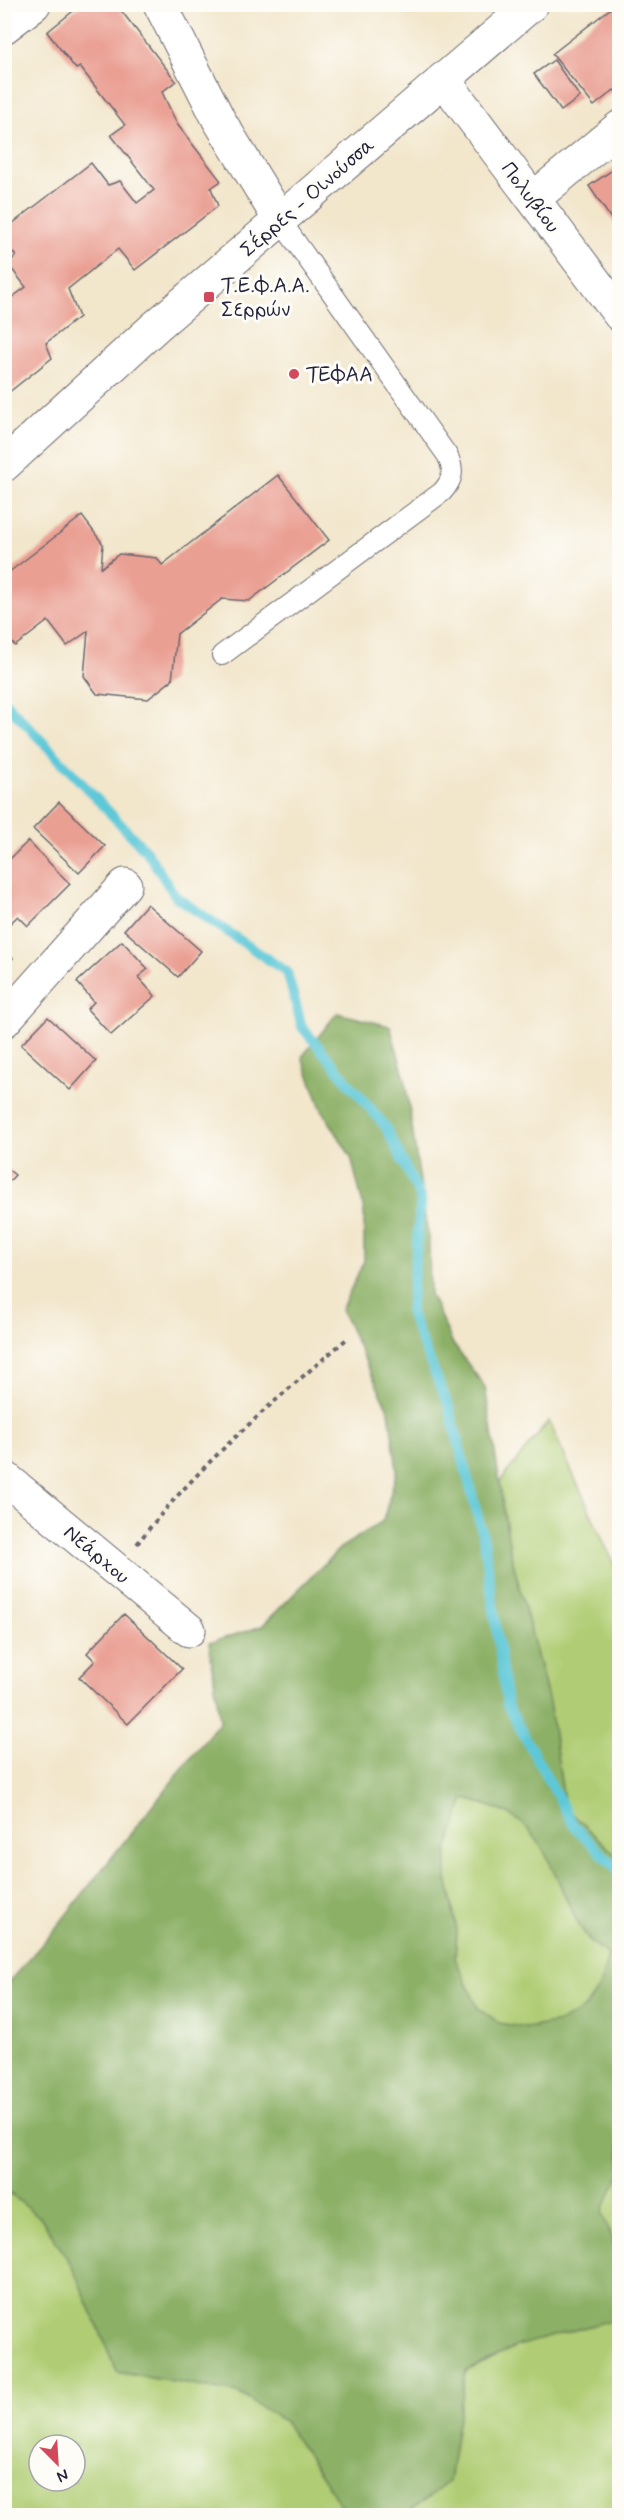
<svg xmlns="http://www.w3.org/2000/svg" width="624" height="2520" font-family="Mynerve,sans-serif">
<rect width="100%" height="100%" fill="#fdfcf7"/>
<filter id="ink" filterUnits="userSpaceOnUse"><feTurbulence type="fractalNoise" baseFrequency=".0167" numOctaves="2"/><feDisplacementMap in="SourceGraphic" scale="12" xChannelSelector="R" yChannelSelector="G"/><feConvolveMatrix kernelMatrix="1 2 1 2 8 2 1 2 1" color-interpolation-filters="sRGB"/></filter>
<filter id="wash" filterUnits="userSpaceOnUse"><feTurbulence type="fractalNoise" baseFrequency=".008" numOctaves="4" result="noise"/><feDisplacementMap in="SourceGraphic" scale="24" xChannelSelector="R" yChannelSelector="G"/><feGaussianBlur stdDeviation="1.35" result="paint"/><feColorMatrix in="noise" values="0 0 0 0 0 0 0 0 0 0 0 0 0 0 0 0 0 1.4 0 .05"/><feComposite in="paint" operator="in"/></filter>
<g filter="url(#wash)">
<rect width="100%" height="100%" fill="#f2e6cb"/>
<!-- green -->
<path fill="#b0cd74" stroke="#697858" stroke-width="1.5" fill-rule="evenodd" d="M549 1421 619 1576V2515L5 2516V2089ZM39 2445H75V2481H39Z"/>
<!-- forest -->
<path fill="#8cb066" stroke="#576950" stroke-width="1.5" fill-rule="evenodd" d="M337 1013 390 1026 405 1079 429 1243 430 1294 453 1344 485 1387 510 1550 549 1702 565 1807 620 1859V2173L602 2212 619 2259V2318L517 2346 466 2371 449 2481 404 2516 345 2511 284 2421 238 2393 117 2372 72 2266 41 2218 4 2189 5 1986 51 1934 220 1721 209 1643 262 1626 340 1548 383 1521 397 1470 389 1411 341 1310 364 1261V1209L351 1157 321 1108 302 1057ZM464 1799C482 1803 500 1808 516 1819 552 1843 561 1902 587 1937 592 1944 601 1949 608 1955L600 1986 584 2009 560 2022 526 2028 500 2023 478 2008 455 1958 457 1932 447 1877V1851Z"/>
<g fill="none" stroke-linecap="round" stroke-linejoin="round">
<!-- stream -->
<path stroke="#5dc8d8" stroke-width="10" d="M4 701 147 852 176 897 287 972 302 1027 385 1126 421 1198 410 1314 449 1407 484 1540 507 1705 574 1826 620 1872"/>
</g>
<g id="blocks">
<!-- building -->
<path fill="#ea9f93" d="M82 4H116L176 81 162 92 177 124 221 181 211 188 218 206 135 270 118 249 68 289 79 317 46 343 52 358 8 393 4 388V297L7 301 26 287 7 263 16 256 4 241V230L91 163 108 185 120 181 137 203 154 190 111 135 125 125 80 67 76 69 47 32Z
M615 5H620V96L614 90 594 106 552 54Z
M554 60 580 97 561 111 534 74Z
M620 165V232L589 186Z
M278 475 329 540 249 601 222 599 177 634 172 680 148 699 97 694 84 676 88 631 67 646 48 621 15 646 4 633V576L82 516 103 544 101 568 119 554 157 558 162 565Z
M59 802 105 846 79 873 33 829Z
M28 841 70 884 28 926 18 916 4 929V865Z
M147 904 201 951 178 977 124 930Z
M122 941 148 969 138 977 155 996 111 1035 87 1009 94 1002 77 982Z
M4 950 13 958 4 967Z
M48 1017 96 1061 70 1090 21 1045Z
M4 1166 15 1175 4 1187Z
M124 1614 182 1669 128 1724 79 1677 95 1661 87 1653Z"/>
</g>
</g>
<g filter="url(#ink)">
<use href="#blocks" fill-opacity="0" stroke="#6b676d" stroke-width="1.5"/>
<g fill="none" stroke-linecap="round" stroke-linejoin="round">
<!-- lane casing -->
<g stroke="#6b676d" stroke-width="22">
<path id="lane" d="M222 655 442 492C453 480 455 470 447 455L280 220"/>
</g>
<!-- street casing -->
<g stroke="#6b676d" stroke-width="35">
<path id="street" d="M160 4 219 120 280 220
M4 27 34 4
M443 79 620 315
M533 199 620 127
M4 1021 125 885
M4 1477 189 1630"/>
</g>
<!-- secondary casing -->
<g stroke="#6b676d" stroke-width="35">
<path id="secondary" d="M4 465 155 327 532 4"/>
</g>
<!-- path -->
<path stroke="#6b676d" stroke-width="4" stroke-dasharray="4.5 4.5" stroke-linecap="butt" d="M137 1544C198 1465 274 1401 349 1337"/>
<!-- lane -->
<use href="#lane" stroke="#fff" stroke-width="20"/>
<!-- street -->
<use href="#street" stroke="#fff" stroke-width="33"/>
<!-- secondary -->
<use href="#secondary" stroke="#fff" stroke-width="33"/>
</g>
</g>
<!-- markers -->
<g fill="#d1495b" stroke="#fdfcf7" stroke-width="2">
<rect x="203" y="291" width="12" height="12" rx="3"/>
<circle cx="294" cy="374" r="6"/>
</g>
<g text-anchor="middle" stroke-width="6" stroke-linejoin="round" paint-order="stroke">
<!-- street labels -->
<g font-size="21" fill="#22223b" stroke="#fdfcf7">
<text transform="translate(307 197) rotate(-41)" y="7">Σέρρες - Οινούσσα</text>
<text transform="translate(531 197) rotate(53)" y="7">Πολυβίου</text>
<text transform="translate(97 1554) rotate(40)" y="7">Νεάρχου</text>
</g>
<!-- poi labels -->
<g font-size="21" fill="#22223b" stroke="#fdfcf7" text-anchor="start">
<text x="221" y="292">Τ.Ε.Φ.Α.Α.<tspan x="221" dy="24">Σερρών</tspan></text>
<text x="306" y="381">ΤΕΦΑΑ</text>
</g>
</g>
<!-- margin -->
<rect width="624" height="2520" fill="none" stroke="#fdfcf7" stroke-width="24"/>
<!-- north arrow -->
<g transform="translate(57 2463) rotate(156)"><circle r="28" fill="#fdfcf7" stroke="#a5a5ac" stroke-width="1.5"/>
<path d="M0-4.5L10 22L0 15L-10 22Z" fill="#d1495b"/>
<text y="-9" font-size="16" font-weight="bold" text-anchor="middle" fill="#22223b">N</text>
</g>
</svg>
